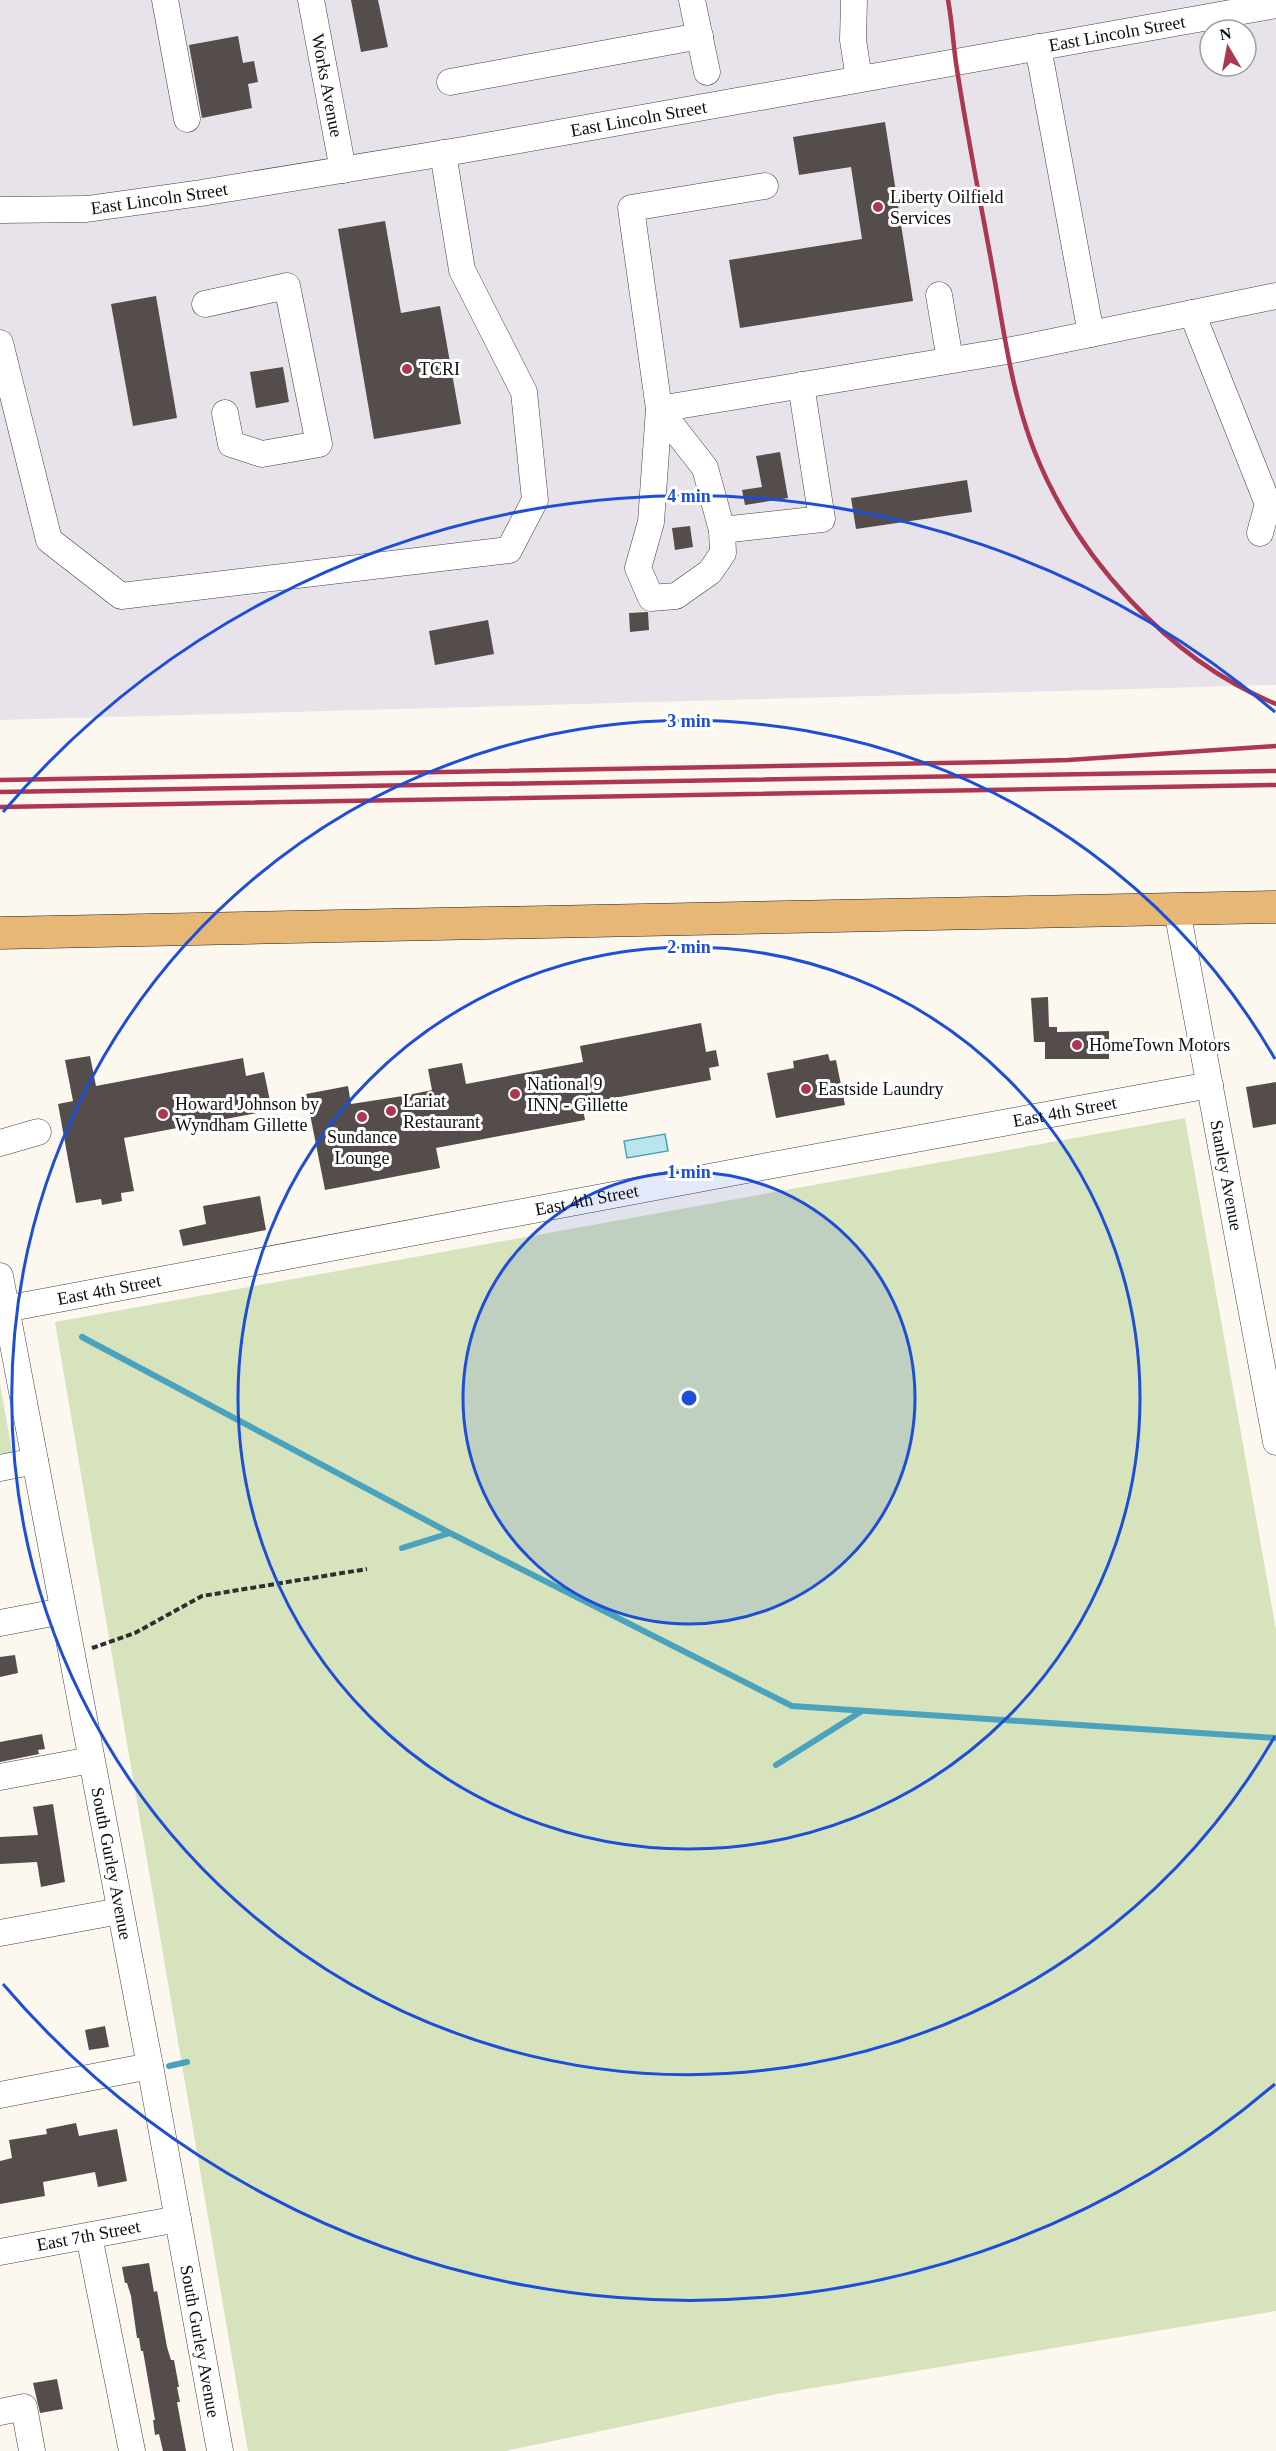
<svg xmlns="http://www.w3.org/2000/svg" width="1276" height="2451" font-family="Georgia,serif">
<rect width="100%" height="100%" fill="#fdf8ef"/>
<!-- industrial -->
<path fill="#e8e2ea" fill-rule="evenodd" d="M0 0H1276V685L0 720ZM1210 30H1246V66H1210Z"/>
<!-- green -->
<path fill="#d7e3bd" d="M1185 1118 1276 1630V2311L777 2394 506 2451H248L55 1322Z
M0 1384 13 1456 0 1458Z"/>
<!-- water -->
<path fill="#bae4ee" stroke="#4aa2bc" stroke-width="1.5" d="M665 1134 668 1151 627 1158 624 1141Z"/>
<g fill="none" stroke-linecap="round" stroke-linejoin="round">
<!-- stream -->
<path stroke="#4aa2bc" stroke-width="6" d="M82 1337 450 1533 792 1706 1276 1738
M402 1548 450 1533
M776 1765 862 1711
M169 2066 187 2062"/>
</g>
<!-- building -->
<path fill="#544d4b" d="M351 0H378L388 47 361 52Z
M238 36 243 63 254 61 258 82 248 84 252 108 202 118 189 45Z
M885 122 913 301 740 328 729 260 862 239 851 167 799 175 793 137Z
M385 221 401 313 440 306 461 424 374 439 338 229Z
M156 296 177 418 133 426 111 304Z
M283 367 289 402 256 408 250 372Z
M780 452 788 498 745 505 742 490 762 487 756 456Z
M967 480 972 512 856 529 851 498Z
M690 526 693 547 675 550 672 528Z
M648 612 649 630 630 632 629 613Z
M488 620 494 654 435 665 429 631Z
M1048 997 1049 1027H1057V1032L1109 1031V1059H1045V1042H1034L1031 998Z
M701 1023 706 1052 716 1050 719 1066 709 1068 711 1080 582 1104 585 1120 436 1148 440 1168 325 1190 306 1094 348 1086 351 1104 403 1096 432 1090 428 1069 462 1063 466 1084 583 1062 580 1046Z
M828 1054 830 1061 836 1060 845 1105 776 1118 767 1073 794 1068 793 1061Z
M90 1056 96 1086 243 1058 246 1076 264 1072 270 1101 260 1103 262 1112 124 1138 134 1191 121 1193 122 1201 102 1205 101 1199 76 1203 58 1104 73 1101 65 1060Z
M1276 1082V1124L1253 1128 1246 1087Z
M260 1196 266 1230 183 1246 179 1230 206 1224 203 1206Z
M15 1655 18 1673 0 1677V1657Z
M42 1734 45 1749 38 1750 39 1754 0 1762V1742Z
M53 1804 65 1882 41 1887 37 1862 0 1864V1837L38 1835 33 1807Z
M105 2026 109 2047 89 2050 85 2030Z
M76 2123 79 2136 117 2129 127 2181 98 2187 95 2172 43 2182 45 2196 0 2204V2161L12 2158 9 2140 47 2134 46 2129Z
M149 2263 154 2292 157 2291 167 2347 171 2360H174L179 2387H177L180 2402H177L186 2451H163L159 2434 155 2435 153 2420H155L143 2351H141L139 2338H137L131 2296 127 2283H125L122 2267Z
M57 2379 63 2409 40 2413 33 2383Z"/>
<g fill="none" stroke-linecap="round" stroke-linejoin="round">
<!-- minor casing -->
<g stroke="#404040" stroke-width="27">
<g id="minor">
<path d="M165 0 187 119"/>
<path id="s1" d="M311 0 343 170"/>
<path d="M692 0 707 72"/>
<path d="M854 0 853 40 859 79"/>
<path d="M1038 47 1091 334"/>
<path d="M450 82 700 36"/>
<path d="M765 186 631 208 659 409 1007 351 1276 296"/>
<path id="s2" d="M0 210 87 209 201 193 463 150 1276 5"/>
<path d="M939 295 950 360"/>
<path d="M205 304 287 286 319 444 262 454 231 444 225 413"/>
<path d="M1192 313 1268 504 1260 533"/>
<path d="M0 343 49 540 121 596 509 550 535 500 524 392 462 270 443 153"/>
<path d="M659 409 705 468 722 530 723 553 710 572 676 596 651 598 638 568 651 522Z"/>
<path d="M722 530 822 519 801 385"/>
<path id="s3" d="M1177 910 1276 1442"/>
<path d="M0 1143 38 1132"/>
<path id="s4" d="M0 1276 150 2066 220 2451"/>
<path id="s5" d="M0 1310 757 1168 1210 1085"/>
<path d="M0 1468 35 1461"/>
<path d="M0 1623 63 1611"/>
<path d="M0 1777 91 1760"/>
<path d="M0 1933 120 1911"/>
<path d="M0 2095 150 2066"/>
<path d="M89 2236 132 2451"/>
<path id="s6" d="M0 2252 178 2219"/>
<path d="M0 2412 24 2407 32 2451"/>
</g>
</g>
<!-- major casing -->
<g stroke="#1e1e1e" stroke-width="33">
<path id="major" d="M0 933 1276 907"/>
</g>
<!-- path -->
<path stroke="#2f2f2f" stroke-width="4" stroke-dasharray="6 3" stroke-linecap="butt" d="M92 1648 135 1633 202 1596 367 1569"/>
<!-- minor -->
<use href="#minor" stroke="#fff" stroke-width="26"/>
<!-- major -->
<use href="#major" stroke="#e7b775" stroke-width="32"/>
<!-- rail -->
<path stroke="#ab3750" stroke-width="4.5" d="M948 0C952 21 953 42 956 63 967 136 982 209 995 282 1005 339 1013 396 1034 450 1076 557 1169 660 1276 704
M0 780 998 762 1068 760 1276 746
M0 792 1276 771
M0 807 1276 785"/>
</g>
<!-- distance rings -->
<circle cx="689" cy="1398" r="226" fill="#1d4ed8" fill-opacity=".12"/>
<g fill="none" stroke="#1d4ed8" stroke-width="3">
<circle cx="689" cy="1398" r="226"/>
<circle cx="689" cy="1398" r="451"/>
<path d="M1275 1736A677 677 0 1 1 1275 1059"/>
<path d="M1275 2084A902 902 0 0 1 3 1984M3 812A902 902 0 0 1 1275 712"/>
</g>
<!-- markers -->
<g fill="#ab3750" stroke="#fff" stroke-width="2">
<circle cx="878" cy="207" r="6"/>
<circle cx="407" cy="369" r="6"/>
<circle cx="1077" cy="1045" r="6"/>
<circle cx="806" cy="1089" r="6"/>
<circle cx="515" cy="1094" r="6"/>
<circle cx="391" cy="1111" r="6"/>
<circle cx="163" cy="1114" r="6"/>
<circle cx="362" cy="1117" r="6"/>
</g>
<g text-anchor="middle" stroke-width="6" stroke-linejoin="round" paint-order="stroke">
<!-- street labels -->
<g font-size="18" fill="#0d0d0d" stroke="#fff">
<text dy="6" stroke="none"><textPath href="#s2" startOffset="1132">East Lincoln Street</textPath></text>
<text dy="6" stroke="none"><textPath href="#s1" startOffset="87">Works Avenue</textPath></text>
<text dy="6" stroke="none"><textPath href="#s2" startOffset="646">East Lincoln Street</textPath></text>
<text dy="6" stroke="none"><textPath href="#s2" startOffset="160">East Lincoln Street</textPath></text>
<text dy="6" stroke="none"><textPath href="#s5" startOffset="1083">East 4th Street</textPath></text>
<text dy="6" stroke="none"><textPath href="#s3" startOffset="270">Stanley Avenue</textPath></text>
<text dy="6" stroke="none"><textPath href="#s5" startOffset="597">East 4th Street</textPath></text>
<text dy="6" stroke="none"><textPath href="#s5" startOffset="111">East 4th Street</textPath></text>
<text dy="6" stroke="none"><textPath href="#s4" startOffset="598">South Gurley Avenue</textPath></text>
<text dy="6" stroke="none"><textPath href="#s6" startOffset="90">East 7th Street</textPath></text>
<text dy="6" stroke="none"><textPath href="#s4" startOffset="1084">South Gurley Avenue</textPath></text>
</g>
<!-- poi labels -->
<g font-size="18" fill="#0d0d0d" stroke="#fff" text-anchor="start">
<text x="890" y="203">Liberty Oilfield<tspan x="890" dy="21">Services</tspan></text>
<text x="419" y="375">TCRI</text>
<text x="1089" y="1051">HomeTown Motors</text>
<text x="527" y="1090">National 9<tspan x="527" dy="21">INN - Gillette</tspan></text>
<text x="818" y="1095">Eastside Laundry</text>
<text x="403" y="1107">Lariat<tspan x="403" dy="21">Restaurant</tspan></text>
<text x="175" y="1110">Howard Johnson by<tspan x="175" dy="21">Wyndham Gillette</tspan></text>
<text x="362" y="1143" text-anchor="middle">Sundance<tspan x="362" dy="21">Lounge</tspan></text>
</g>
</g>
<circle cx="689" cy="1398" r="9" fill="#1d4ed8" stroke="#fff" stroke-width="3"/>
<g font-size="18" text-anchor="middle" font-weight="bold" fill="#1d4ed8" stroke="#fff" stroke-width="6" stroke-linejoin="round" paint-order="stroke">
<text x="689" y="502">4 min</text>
<text x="689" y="727">3 min</text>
<text x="689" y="953">2 min</text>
<text x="689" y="1178">1 min</text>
</g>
<!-- north arrow -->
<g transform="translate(1228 48) rotate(350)"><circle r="28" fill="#ffffff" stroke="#9e9e9e" stroke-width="1.5"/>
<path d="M0-4.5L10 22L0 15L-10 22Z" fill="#ab3750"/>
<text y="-9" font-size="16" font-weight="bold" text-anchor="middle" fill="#0d0d0d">N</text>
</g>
</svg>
